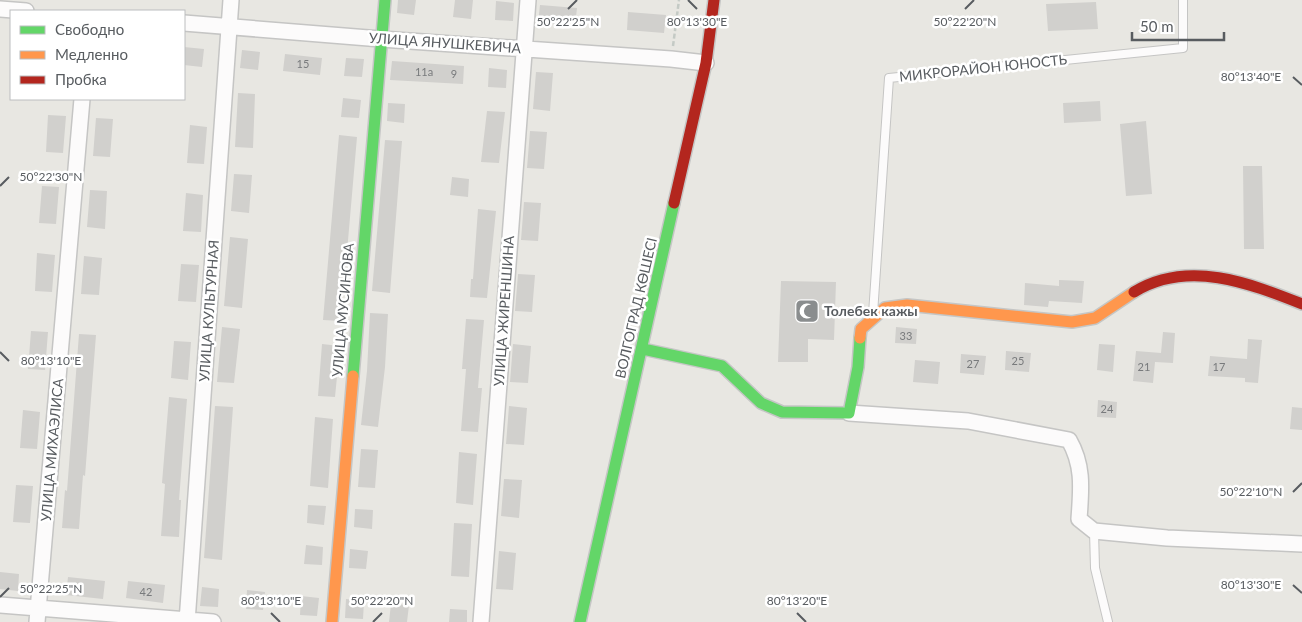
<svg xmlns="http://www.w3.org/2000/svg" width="1302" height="622" font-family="Lato,sans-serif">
<rect width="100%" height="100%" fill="#e8e7e2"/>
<!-- building -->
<path fill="#d1d0cd" d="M398 0H416L414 15 397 13Z
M455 0H473L471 19 453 17Z
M496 1 514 3 513 21 495 20Z
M1096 2 1098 29 1048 31 1046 4Z
M540 5 577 8 575 26 538 23Z
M628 12 666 15 664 33 627 30Z
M184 47 204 49 202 67 184 65Z
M242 50 260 52 258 70 240 68Z
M285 54 322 58 320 75 283 71Z
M346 58 364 59 362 77 344 76Z
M392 61 464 66 463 84 390 80Z
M489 68 507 70 506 88 488 87Z
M536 72 553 73 550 111 533 109Z
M238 93 255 94 253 148 235 147Z
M343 98 361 100 359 118 341 117Z
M1100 101 1101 121 1064 123 1063 103Z
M388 103 405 104 404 123 387 121Z
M487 111 505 112 499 163 481 162Z
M48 115 66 116 63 153 46 152Z
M96 118 113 119 110 157 93 156Z
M1146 121 1152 194 1126 196 1120 124Z
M190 125 207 127 204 164 187 163Z
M530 131 547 132 544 169 527 168Z
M339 135 357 137 341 321 323 320Z
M385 140 402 141 390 293 372 291Z
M1243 166H1262L1264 249H1244Z
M234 174 252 175 249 213 231 211Z
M452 177 469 179 468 197 450 195Z
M42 186 59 187 56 224 39 223Z
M90 190 107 191 105 229 87 227Z
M186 193 203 195 201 232 183 231Z
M524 202 541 203 538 241 521 240Z
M478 209 496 211 487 298 470 297 471 279H473Z
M230 237 248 239 242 308 224 306Z
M37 253 55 255 52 292 35 291Z
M84 256 102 258 99 295 81 294Z
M181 264 199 265 196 302 178 301Z
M518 274 535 275 532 312 515 311Z
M1059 280 1084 281 1082 303 1049 301 1048 307 1024 305 1025 283 1059 286Z
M781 281 836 282 834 340 808 339V362H778Z
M370 313 388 314 385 367 378 427 361 425 367 371Z
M466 319 484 320 478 388H482L478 432 461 431 466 369H462Z
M222 327 240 329 234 383 217 382Z
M896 327 917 329 916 344 895 343Z
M31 331 48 332 45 370 28 369Z
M1163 332 1175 333 1173 363 1155 362 1153 383 1133 381 1136 351 1161 353Z
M79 334 96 335 85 476 83 475 79 529 62 528 65 490 67 491Z
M1248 339 1262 340 1258 383 1245 382V378L1208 376 1210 356 1247 359Z
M174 341 191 342 188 380 171 378Z
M322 344 340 346 335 397 318 396Z
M513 344 531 346 528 383 510 382Z
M1099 344 1115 345 1113 372 1097 370Z
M1006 351 1031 353 1029 372 1005 370Z
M961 354 986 356 984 375 960 373Z
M915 360 940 362 938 384 913 382Z
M169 397 187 399 179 500H181L179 537 161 536 165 484 162 483Z
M1098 400 1117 402 1116 418 1097 417Z
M215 406 233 407 222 560 204 558Z
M509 406 527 408 524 445 506 444Z
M1292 407 1302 408V430L1290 429Z
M23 410 40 412 37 449 20 448Z
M315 417 333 419 328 488 310 486Z
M361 449 378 450 375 488 358 487Z
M459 452 477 454 473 505 456 503Z
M504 479 522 480 519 518 501 516Z
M16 485 33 486 30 523 13 522Z
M308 505 326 506 324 525 307 523Z
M355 509 373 510 372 529 354 527Z
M454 523 472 524 469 577 451 576Z
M306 545 323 547 322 565 304 564Z
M350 549 368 551 366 569 349 568Z
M499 551 516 553 513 590 496 589Z
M0 572 19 574 18 591 0 589Z
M68 577 105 581 103 599 66 595Z
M128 581 165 585 163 603 126 598Z
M202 587 219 589 218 607 200 606Z
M247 590 265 592 263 610 246 609Z
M301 596 319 598 317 616 300 615Z
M346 599 364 601 363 619 345 618Z
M391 604 409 605 407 622H389Z
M450 609 467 610V622H449Z"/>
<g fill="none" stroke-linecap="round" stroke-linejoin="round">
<!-- lane casing -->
<g stroke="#c5c5c4" stroke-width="10">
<path id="lane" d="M873 314 889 78 1183 48V0
M1094 531 1095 568 1108 622"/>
</g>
<!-- street casing -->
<g stroke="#c5c5c4" stroke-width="18">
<path id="street" d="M0 9 26 11
M184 23 381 39 671 59 706 63
M849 413 968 421 1069 440C1084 466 1081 490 1079 519L1094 531 1167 538 1302 544
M0 605 213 622
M37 622 82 99
M187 622 231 0
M481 622 528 0"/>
</g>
<!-- fast casing -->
<g stroke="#c5c6c5" stroke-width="14">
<path id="fast" d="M643 349 722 366 761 403 782 412 849 413 858 367 860 338
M353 376 385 0
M580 622 674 203"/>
</g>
<!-- slow casing -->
<g stroke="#c5c6c5" stroke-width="14">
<path id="slow" d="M860 338 861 329 885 308 907 305 1072 322 1095 318 1134 292
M332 622 353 376"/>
</g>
<!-- jam casing -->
<g stroke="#c5c6c5" stroke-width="14">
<path id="jam" d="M674 203 706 63 714 0
M1134 292C1188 259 1249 283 1302 304"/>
</g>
<!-- path -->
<path stroke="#c4cac5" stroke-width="2.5" stroke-dasharray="5 2.5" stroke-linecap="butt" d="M673 46 679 0"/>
<!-- lane -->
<use href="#lane" stroke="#fcfbfb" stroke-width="8"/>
<!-- street -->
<use href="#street" stroke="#fcfbfb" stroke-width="15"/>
<!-- fast -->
<use href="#fast" stroke="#63d668" stroke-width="11"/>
<!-- slow -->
<use href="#slow" stroke="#ff974d" stroke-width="11"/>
<!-- jam -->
<use href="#jam" stroke="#b3261e" stroke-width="11"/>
</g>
<!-- ticks -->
<path fill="none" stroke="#585c60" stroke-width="2" d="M688 0 697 9M568 9 577 0M965 9 974 0M1293 77 1302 85M0 186 9 177M0 352 9 361M1293 492 1302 483M1293 585 1302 593M0 597 9 588M271 613 280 622M797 613 806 622M373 622 382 613"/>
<!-- icons -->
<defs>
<g id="mosque-square" transform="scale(1.25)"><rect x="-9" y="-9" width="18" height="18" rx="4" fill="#8a8d8e" stroke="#fff"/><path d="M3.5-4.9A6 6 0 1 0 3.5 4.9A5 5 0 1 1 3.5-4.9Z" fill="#fff"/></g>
</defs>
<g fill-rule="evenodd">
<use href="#mosque-square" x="807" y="311"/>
</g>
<g text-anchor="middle" stroke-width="5" stroke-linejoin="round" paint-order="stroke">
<!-- number labels -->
<g font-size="11" fill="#787a7c">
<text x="303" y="68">15</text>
<text x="424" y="76">11а</text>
<text x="454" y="78">9</text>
<text x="906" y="340">33</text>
<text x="1018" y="365">25</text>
<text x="973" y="368">27</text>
<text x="1144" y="371">21</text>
<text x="1219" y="371">17</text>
<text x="1107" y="413">24</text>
<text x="146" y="596">42</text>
</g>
<!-- street labels -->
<g font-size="14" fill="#585c60" stroke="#fff">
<text transform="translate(445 43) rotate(4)" y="5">УЛИЦА ЯНУШКЕВИЧА</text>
<text transform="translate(983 68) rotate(-6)" y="5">МИКРОРАЙОН ЮНОСТЬ</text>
<text transform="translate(636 308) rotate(-77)" y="5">ВОЛГОГРАД КӨШЕСІ</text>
<text transform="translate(343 310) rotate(-85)" y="5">УЛИЦА МУСИНОВА</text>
<text transform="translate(209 311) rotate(-86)" y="5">УЛИЦА КУЛЬТУРНАЯ</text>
<text transform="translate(504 311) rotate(-86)" y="5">УЛИЦА ЖИРЕНШИНА</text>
<text transform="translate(52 450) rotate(-85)" y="5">УЛИЦА МИХАЭЛИСА</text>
</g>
<!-- poi labels -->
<g font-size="14" font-weight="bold" fill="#585c60" stroke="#fff" text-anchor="start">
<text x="824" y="316">Толебек кажы</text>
</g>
</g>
<g font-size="12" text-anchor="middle" fill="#585c60" stroke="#fff" stroke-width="5" stroke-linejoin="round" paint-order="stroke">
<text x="697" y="26">80°13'30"E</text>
<text x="568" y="26">50°22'25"N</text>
<text x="965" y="26">50°22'20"N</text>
<text x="1251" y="81">80°13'40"E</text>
<text x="51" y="181">50°22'30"N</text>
<text x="51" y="365">80°13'10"E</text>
<text x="1251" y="496">50°22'10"N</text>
<text x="1251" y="589">80°13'30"E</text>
<text x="51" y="593">50°22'25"N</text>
<text x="382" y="605">50°22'20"N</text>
<text x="271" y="605">80°13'10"E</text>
<text x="797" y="605">80°13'20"E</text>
</g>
<!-- legend -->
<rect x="10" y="10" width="175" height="90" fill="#ffffff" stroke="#bcbebf"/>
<rect x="20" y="26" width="25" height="8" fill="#63d668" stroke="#bcbebf"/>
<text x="55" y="35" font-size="15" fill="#585c60">Свободно</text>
<rect x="20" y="51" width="25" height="8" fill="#ff974d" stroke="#bcbebf"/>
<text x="55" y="60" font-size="15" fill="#585c60">Медленно</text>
<rect x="20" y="76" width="25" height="8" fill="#b3261e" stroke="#bcbebf"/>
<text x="55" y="85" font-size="15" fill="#585c60">Пробка</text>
<!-- scale -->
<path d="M1132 32v8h92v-8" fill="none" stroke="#585c60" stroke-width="2.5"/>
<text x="1140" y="32" font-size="15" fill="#585c60" stroke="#ffffff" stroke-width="4" paint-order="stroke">50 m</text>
</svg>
